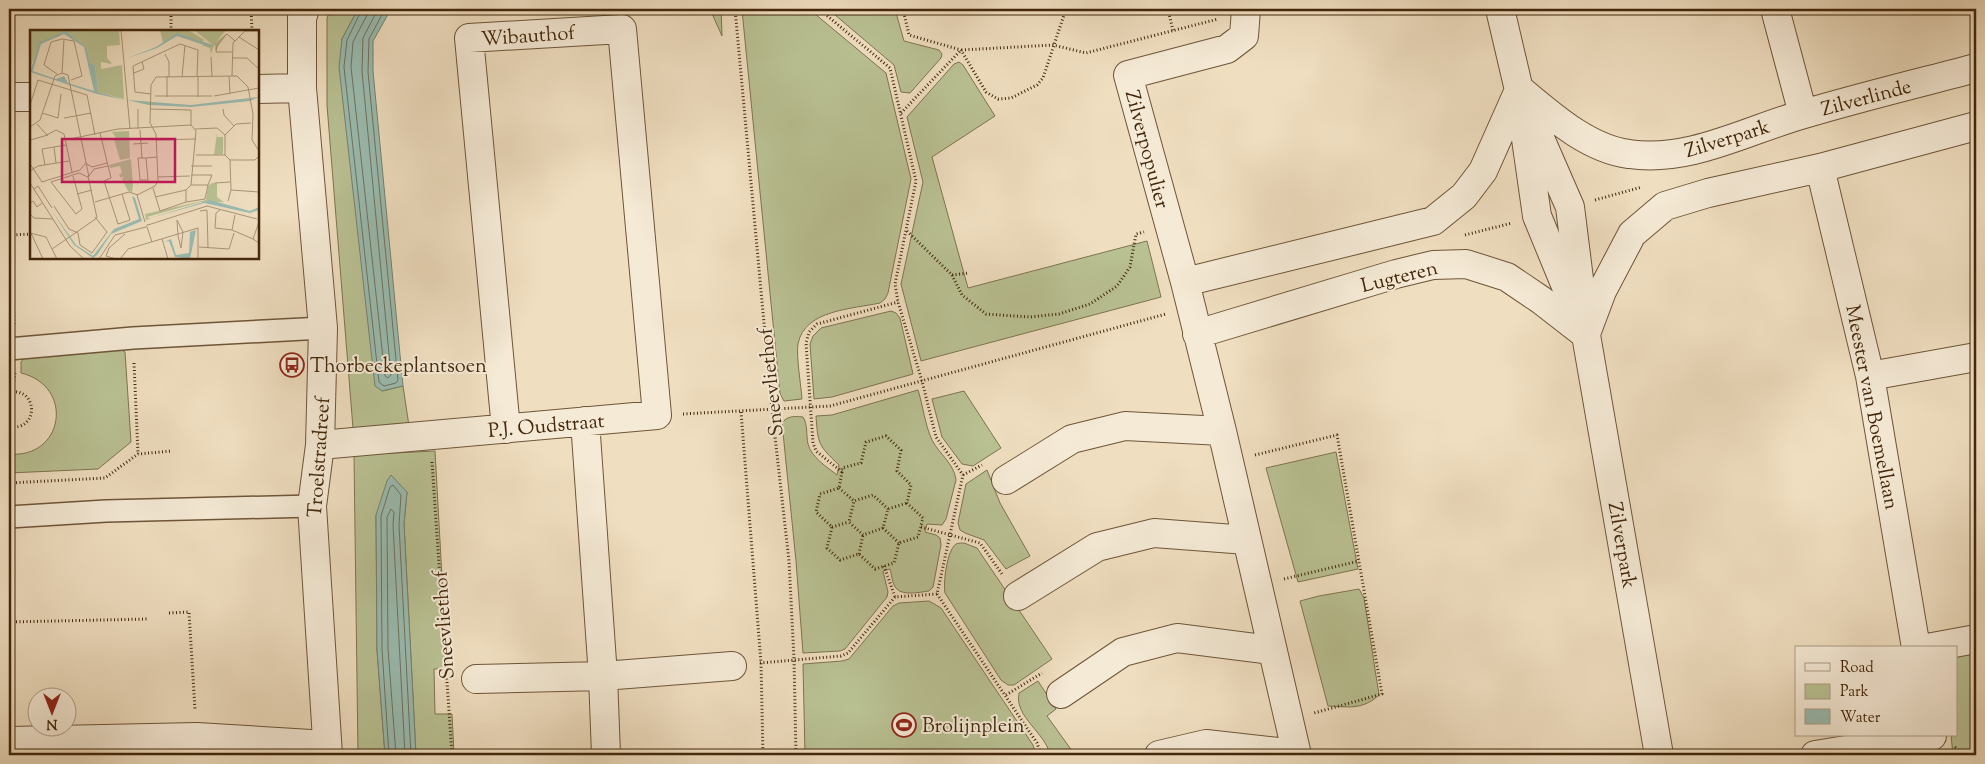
<svg xmlns="http://www.w3.org/2000/svg" width="1985" height="764" font-family="'Sorts Mill Goudy',serif">
<rect width="100%" height="100%" fill="#efdec0"/>
<filter id="stains"><feTurbulence type="fractalNoise" baseFrequency=".004" numOctaves="4"/><feColorMatrix values="0 0 0 0 .2 0 0 0 0 .09 0 0 0 0 .02 0 0 0 .5 -.17"/></filter>
<radialGradient id="worn" r=".72"><stop offset=".6" stop-color="#630" stop-opacity="0"/><stop offset="1" stop-color="#630" stop-opacity=".3"/></radialGradient>
<!-- green -->
<path fill="#b9c193" stroke="#7e744e" d="M331 9H358L342 39 382 391 403 386 409 426 353 428 327 105V18Z
M710 9H721L722 36Z
M751 9H809L886 73 911 179 888 293 885 299 880 303C852 309 804 310 798 344 796 356 801 385 802 399L784 401 780 394 742 10Z
M828 9H895L904 41 939 50 942 54 941 58 910 93 901 92 894 65Z
M959 62 963 65 995 116 932 157 968 288 1147 241 1161 297 921 361 901 284 923 182 907 117 954 64Z
M891 311 896 313 900 318 913 374 832 397 814 399 810 344 813 336 821 328Z
M116 345 125 352 131 442 98 469 9 473V454C64 459 75 386 21 373V362L28 353Z
M918 390C923 406 925 425 932 440 939 454 954 463 956 480L946 519 942 525 927 524 925 532 936 535 940 538 941 545 933 587 929 591C921 592 903 596 897 589 892 585 892 575 890 569L883 571 888 592 887 597 845 649 840 651 803 653 796 561 782 423C787 416 794 416 803 417 808 425 806 435 808 444 811 457 827 467 837 475L839 465C818 445 818 444 816 416L832 415Z
M964 391 1001 448 973 466 962 464 942 437 932 399Z
M435 451 447 668 434 669 435 714H452L454 755H416L404 524 407 492 376 515 377 650 385 755H358L354 455Z
M1336 452 1358 569 1298 582 1266 468Z
M987 470 1000 503 1030 556 1006 569 984 540 965 533 960 530 958 523 966 484Z
M964 543 977 548 1052 659 1014 685H1008L1001 680 945 593C943 583 947 550 956 544 958 543 962 543 964 543Z
M1359 589 1364 598 1379 695C1363 710 1348 707 1328 706L1300 601 1319 596Z
M929 601 941 608 1033 745 1036 755H805L803 664 842 661 849 659 893 606 899 603Z
M1976 652V687L1975 689 1976 755H1953L1951 735H1956V655Z
M1038 681 1056 709 1047 716 1075 755H1050C1046 733 1014 717 1019 693Z"/>
<!-- water -->
<path fill="#9abcb1" stroke="#77806e" d="M358 9H391L373 41V71L403 386 382 391 375 386 339 67 342 39Z
M391 475 407 492 404 524 416 755H385L377 650 376 515 387 481Z"/>
<g fill="none" stroke-linecap="round" stroke-linejoin="round">
<!-- shore -->
<path stroke="#6e725e" stroke-width="1" d="M362 9 347 40 344 67 379 382 384 386 396 383 398 380 368 72 369 39 385 9
M369 9 367 15 353 42 351 67 385 376 388 378 391 375 362 71 363 38 378 9
M389 755 382 649 381 516 390 487 393 485 401 495 399 525 411 755
M396 755 388 649 387 517 391 509 394 512 393 525 405 755"/>
<!-- pedestrian casing -->
<g stroke="#6e5538" stroke-width="24">
<path id="pedestrian" d="M9 349 133 338 323 328
M9 517 106 511 312 506"/>
</g>
<!-- minor casing -->
<g stroke="#6e5538" stroke-width="30">
<path id="minor" d="M305 9 302 18V88L323 328 320 445 312 506 328 755
M1246 9 1244 36 1227 49 1128 75 1185 282 1222 431 1297 755
M1500 9 1519 90 1537 216 1572 301
M1775 9 1803 114
M258 89 302 88
M1519 90 1570 207 1586 335 1659 755
M1523 92C1553 117 1589 149 1629 154 1690 163 1747 130 1804 114 1861 97 1919 83 1976 68
M9 97H31
M1820 168 1870 376 1916 648
M1185 282 1433 221 1464 196 1483 171 1519 90
M1587 331 1602 291 1632 234 1665 206 1708 193 1820 168 1976 126
M1197 334 1396 274 1433 265 1466 264 1507 277 1541 300 1586 335
M1870 376 1976 357
M585 421 603 676 606 755
M320 445 657 415 622 29 469 38 506 429
M1006 480 1072 439 1125 426 1222 431
M1018 596 1097 547 1154 533 1247 540
M1927 648 1976 639
M476 679 603 676 732 666
M1061 694 1123 652 1177 638 1272 650
M9 741 197 737 327 745
M1159 755 1206 744 1297 754
M1815 755 1932 736"/>
</g>
<!-- path -->
<path stroke="#43270a" stroke-width="3" stroke-dasharray="1 2.5" stroke-linecap="butt" d="M171 9V31
M251 9 252 31
M735 9 772 410 789 561 794 659 796 755
M819 9 890 68 916 181 895 284 898 302 922 381 936 437 963 475 937 594 1037 743 1041 755
M903 9 909 35 961 50 986 92 998 99 1011 98 1037 85 1043 78 1065 12 1077 9
M1168 9 1173 31
M9 50 10 69
M901 113 961 50 1053 45 1086 53 1218 19
M1595 200 1642 187
M907 231 952 275 969 273
M1465 235 1512 223
M952 275 962 295 986 314 1030 317 1059 314 1090 304 1117 286 1130 267 1136 234 1144 232
M14 324 11 235 31 234
M134 363 138 454
M12 391 15 373
M9 392C38 387 40 431 9 427
M741 412 761 663 763 755
M683 414 830 406 1166 314
M1255 455 1337 435 1382 694 1314 713
M432 462 452 755
M842 472 839 488 820 494 816 512 832 527 827 548 840 560 859 554 875 569 894 563 899 543 918 537 923 518 907 503 911 485 897 471 901 450 886 436 866 442 861 463 842 468V472L816 451 813 443 806 343 809 332 817 324 898 302
M963 475 982 465
M9 483 105 478 138 454 172 451
M839 488 854 501
M832 527 849 522
M921 527 980 543 1002 574
M883 528 863 535 849 522 854 501 873 495 888 509
M899 543 883 528 888 509 907 503
M859 554 863 535
M884 566 895 597
M1284 579 1359 561
M169 613 189 612 195 710
M9 622 148 619
M760 663 841 656 848 653 895 597 937 594
M1006 695 1042 673
M1955 747 1963 755"/>
<!-- pedestrian -->
<use href="#pedestrian" stroke="#f5ead6" stroke-width="21"/>
<!-- minor -->
<use href="#minor" stroke="#f5ead6" stroke-width="28"/>
</g>
<!-- icons -->
<defs>
<g id="bus-ring" transform="scale(1.25)"><circle r="9.5" fill="#f5ead6" stroke="#8f2418" stroke-width="1.5"/><path d="M-5-6H5V4H4V6H2V4H-2V6H-4V4H-5ZM-3.5-4V0h7V-4ZM-3.5 1.2v1.5H-2V1.2ZM2 1.2v1.5H3.5V1.2Z" fill="#8f2418"/></g>
<g id="stadium-ring" transform="scale(1.25)"><circle r="9.5" fill="#f5ead6" stroke="#8f2418" stroke-width="1.5"/><path d="M0-5a6.5 5 0 1 0 0 10a6.5 5 0 1 0 0-10ZM-3.5-1.8h7v3.6h-7Z" fill="#8f2418"/></g>
</defs>
<g fill-rule="evenodd">
<use href="#bus-ring" x="292" y="365"/>
<use href="#stadium-ring" x="904" y="725"/>
</g>
<g text-anchor="middle" stroke-width="4" stroke-linejoin="round" paint-order="stroke">
<!-- street labels -->
<g font-size="20" fill="#43270a" stroke="#f5ead6">
<text transform="translate(528 35) rotate(-4)" y="7">Wibauthof</text>
<text transform="translate(1866 97) rotate(-15)" y="7">Zilverlinde</text>
<text transform="translate(1727 138) rotate(-17)" y="7">Zilverpark</text>
<text transform="translate(1148 149) rotate(75)" y="7">Zilverpopulier</text>
<text transform="translate(1399 276) rotate(-14)" y="7">Lugteren</text>
<text transform="translate(770 382) rotate(-96)" y="7">Sneevliethof</text>
<text transform="translate(1873 407) rotate(79)" y="7">Meester van Boemellaan</text>
<text transform="translate(546 425) rotate(-5)" y="7">P.J. Oudstraat</text>
<text transform="translate(318 457) rotate(-86)" y="7">Troelstradreef</text>
<text transform="translate(1623 545) rotate(80)" y="7">Zilverpark</text>
<text transform="translate(443 625) rotate(-94)" y="7">Sneevliethof</text>
</g>
<!-- poi labels -->
<g font-size="20" fill="#43270a" stroke="#f5ead6" text-anchor="start">
<text x="310" y="372">Thorbeckeplantsoen</text>
<text x="922" y="732">Brolijnplein</text>
</g>
</g>
<!-- overview -->
<g transform="translate(30 30)">
<rect width="229" height="229" fill="#efdec0"/>
<path d="M0 0H89L90 15 77 16V28L82 34 71 32V39L92 35 94 69 68 62 65 35 60 33 57 18 36 1 9 15 0 38ZM130 0H158L183 15 164 0H196L186 12 197 3 185 21V16L184 15 181 24 180 18 171 15H183L174 10 171 13 151 4 133 13ZM99 101 100 128 90 130 84 109 86 108 82 102ZM187 103V107H193V124L184 125ZM101 129 103 155 102 162 98 161 92 149 94 145 91 148 89 145 92 143 90 136 80 138 79 135ZM182 153H187V167L194 172H170L117 187 120 189 116 190 115 184 176 170 178 156Z" fill="#b9c193"/>
<path d="M36 1 57 18 60 33 65 35 68 62 95 70 67 64 0 42 9 12ZM34 4 54 17 64 61 38 53 34 46 26 49 3 41 11 14ZM147 3 183 15 180 17 147 6 127 18 95 29 126 17ZM229 67 220 71 161 77 119 75 97 70 161 75ZM102 166 105 168 112 191 81 204 67 225 63 228 44 215 22 181 46 215 63 226 84 199 109 189ZM180 170 220 181 229 177V180L220 183 174 173 117 189ZM166 200 160 229 145 227 139 211 134 212 141 209 146 225 159 223 160 202Z" fill="#9abcb1" fill-rule="evenodd"/>
<path fill="none" stroke="#aa9577" stroke-width="1" d="M91 0 100 99M209 7 229 20M202 22H186L187 15 197 4 205 11M135 24 139 32V47M181 27 182 46M203 28H217L229 39M32 43 34 9M104 43 114 39 112 32M27 44 14 35 21 12 32 9 44 11 52 46 41 50M199 46 200 64M202 46 203 13 215 1H229M152 47 155 15M168 47V67M121 64 105 62 103 36 150 14 168 20 167 47M125 66H182M184 66 229 58M137 67V46M0 75 8 50 57 65 65 105M120 79 161 80V95M193 79 194 85 204 96M12 83 28 88 31 64M34 88 61 83M7 94 17 105 26 100 34 104 42 142M0 97 10 90 25 46 32 43 38 45 59 147M108 99V79M165 99 187 98 195 105M110 100 112 128M70 103 81 148 74 151 88 194 100 190 92 164M0 110 18 105M35 110 88 99 161 95 166 101 161 155 156 160 125 167M126 110 166 109M103 114 118 113M24 117 26 133M166 125H195L200 130 201 160M195 125V105L206 94 221 93M116 128 118 150H110L108 128H116L127 127M200 130H225L229 126M55 133 62 137 77 133M0 134 12 152 50 140 55 134M15 135 12 119 36 115M161 136H182M0 141 8 136 39 131M161 145H182L178 155M43 146 52 179 46 184 21 152 49 143 58 147M59 146 64 139 78 136M128 147 160 146M0 153 40 216 54 229M185 153 200 152M161 155H178M123 158 130 181 156 172M4 159 8 156 22 178M156 160V172L175 169 178 155M47 164 62 160M198 171 201 160 229 162M65 172 99 162 108 165M0 173 3 171 7 177 12 173M24 176 39 199 48 203 50 215 62 223 77 202 65 187M190 180 186 183 185 198 202 200 223 209M170 181 177 180 178 218M0 184 4 188 23 189M147 190 153 202 151 218 148 206ZM115 192 107 165 125 156 128 151 126 104 120 93 121 55 126 47 207 46 218 57 223 84 222 110 229 121M229 192 223 209 229 213M118 195 177 176 227 189M117 197 122 212M202 200 205 185M0 203 16 207 27 229M1 203 13 229M132 209 138 229M169 217 199 219 204 203M22 219 67 188 58 146M69 229 85 205 116 197 118 194M86 229 76 226 79 218 95 204M90 229 98 219 168 198V228"/>
<path fill="#c2185b" fill-opacity="0.15" stroke="#c2185b" stroke-width="2.5" d="M32 109H145V152H32Z"/>
<rect width="229" height="229" fill="none" stroke="#43270a" stroke-width="2.5"/>
</g>
<!-- margin -->
<rect width="1985" height="764" fill="none" stroke="#efdec0" stroke-width="30"/>
<rect x="10" y="10" width="1965" height="744" fill="none" stroke="#43270a" stroke-width="2.5"/>
<rect x="15" y="15" width="1955" height="734" fill="none" stroke="#43270a"/>
<!-- legend -->
<rect x="1795" y="646" width="162" height="90" fill="#f5ead6" stroke="#ae9c84"/>
<rect x="1805" y="663" width="25" height="8" fill="#f5ead6" stroke="#ae9c84"/>
<text x="1840" y="672" font-size="15" fill="#43270a">Road</text>
<rect x="1805" y="684" width="25" height="15" fill="#b9c193" stroke="#ae9c84"/>
<text x="1840" y="696" font-size="15" fill="#43270a">Park</text>
<rect x="1805" y="709" width="25" height="15" fill="#9abcb1" stroke="#ae9c84"/>
<text x="1840" y="722" font-size="15" fill="#43270a">Water</text>
<!-- north arrow -->
<g transform="translate(52 712) rotate(180)"><circle r="24" fill="#f5ead6" stroke="#ae9c84"/>
<path d="M0-4L9 19L0 12L-9 19Z" fill="#8f2418"/>
<text y="-8" font-size="14" font-weight="bold" text-anchor="middle" fill="#43270a">N</text>
</g>
<rect width="100%" height="100%" filter="url(#stains)"/>
<rect width="100%" height="100%" fill="url(#worn)"/>
</svg>
